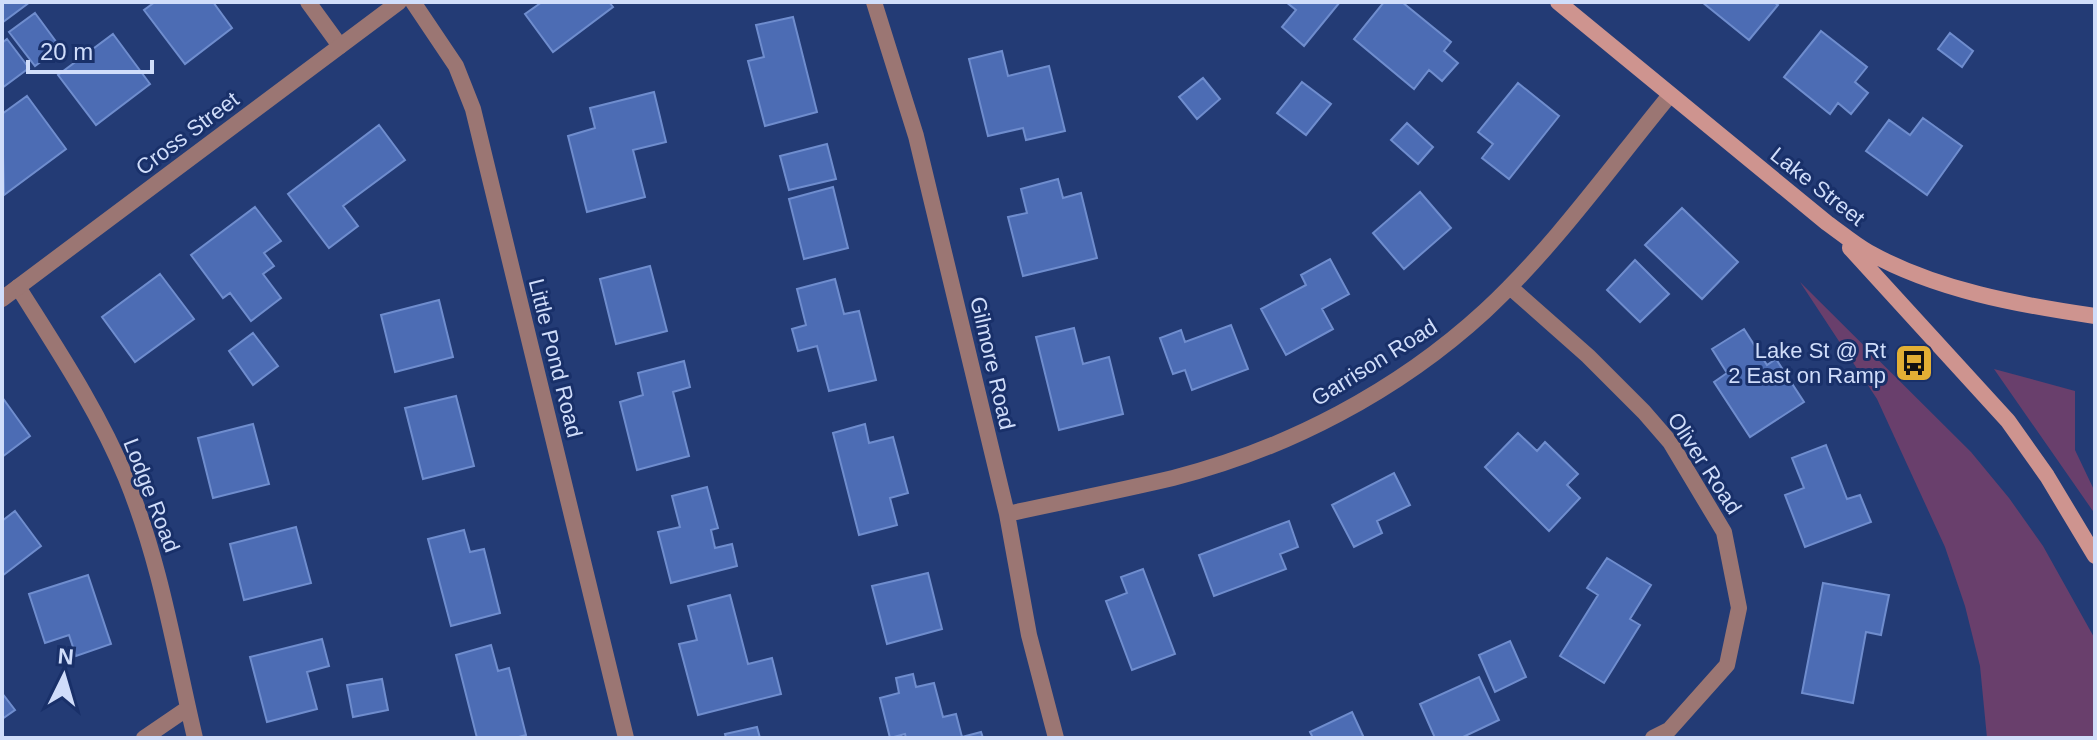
<svg xmlns="http://www.w3.org/2000/svg" width="2097" height="740" font-family="Helvetica,sans-serif">
<rect width="100%" height="100%" fill="#233b75"/>
<!-- green -->
<path fill="#693f6c" d="M1800 282 1971 452 2009 498 2043 546 2095 639V738H1987L1980 666 1965 606 1945 547 1877 399Z
M1994 369 2075 391V450L2095 492V514Z"/>
<!-- building -->
<path fill="#4c6cb4" stroke="#6f8dce" stroke-width="2" d="M2 2H30L3 22Z
M155 2H213L232 28 185 64 144 10Z
M542 2H609L613 7 553 52 525 14Z
M1286 2H1340L1304 46 1282 27 1296 10Z
M1384 2H1402L1451 42 1444 51 1458 63 1442 81 1429 70 1414 89 1354 39Z
M1702 2H1773L1778 5 1749 40Z
M35 13 60 47 35 66 9 32Z
M793 17 817 112 765 126 748 61 764 57 756 25Z
M1821 31 1867 67 1855 82 1868 93 1851 114 1838 103 1830 114 1784 77Z
M1950 33 1973 51 1962 67 1938 49Z
M113 34 150 84 96 125 58 75Z
M7 39 29 68 2 88V43Z
M1002 51 1008 76 1049 66 1065 131 1026 140 1023 128 988 136 969 59Z
M1203 78 1220 99 1197 119 1179 97Z
M1302 82 1331 104 1306 135 1277 113Z
M1518 83 1559 116 1509 179 1482 158 1493 144 1478 132Z
M654 92 666 142 633 150 645 197 587 212 568 136 595 128 590 108Z
M27 96 66 149 4 195 2 114Z
M1923 118 1962 146 1927 195 1866 151 1889 120 1910 135Z
M1407 123 1433 147 1418 164 1391 140Z
M379 125 405 160 343 206 358 226 329 248 288 194Z
M827 144 836 179 789 190 780 156Z
M1058 179 1063 198 1081 193 1097 258 1023 276 1008 217 1027 213 1021 189Z
M833 187 848 248 804 259 789 199Z
M1420 192 1451 228 1404 269 1373 233Z
M255 207 281 241 264 253 274 266 263 274 281 298 251 321 230 293 223 298 191 255Z
M1682 208 1738 262 1702 299 1645 245Z
M1330 259 1349 294 1322 309 1333 329 1286 355 1261 309 1306 285 1301 275Z
M1635 260 1669 294 1640 322 1607 290Z
M650 266 667 331 616 344 600 279Z
M160 274 194 319 135 362 102 317Z
M835 279 844 314 859 311 876 380 829 391 817 346 798 351 792 329 806 325 797 289Z
M439 300 453 357 395 372 381 315Z
M1231 325 1248 369 1192 390 1185 370 1173 374 1160 338 1181 330 1185 342Z
M1074 328 1083 364 1109 357 1123 414 1059 430 1036 337Z
M1744 329 1767 365 1776 359 1804 402 1750 437 1714 382 1727 373 1712 349Z
M253 333 278 366 253 385 229 351Z
M684 361 690 387 673 392 689 456 637 470 620 402 643 395 638 373Z
M456 396 474 466 423 479 405 408Z
M2 397 30 436 2 457Z
M253 424 269 484 213 498 198 438Z
M865 424 869 443 893 437 908 493 890 498 897 525 859 535 833 433Z
M1518 433 1537 451 1545 442 1578 474 1567 485 1580 498 1549 531 1485 467Z
M1826 445 1847 499 1860 495 1871 522 1805 547 1785 495 1804 488 1792 458Z
M1394 473 1410 505 1377 521 1382 533 1354 547 1332 505Z
M707 487 718 528 711 530 715 548 732 544 737 566 671 583 658 532 680 527 672 496Z
M15 511 41 546 2 576V521Z
M1289 521 1298 547 1280 554 1286 569 1214 596 1199 555Z
M296 527 311 583 244 600 230 544Z
M464 530 470 552 484 549 500 613 451 626 428 539Z
M1607 558 1651 585 1630 619 1640 625 1604 683 1560 656 1598 595 1587 588Z
M1143 569 1175 654 1132 670 1106 601 1127 593 1121 577Z
M928 573 942 629 887 644 872 586Z
M88 575 111 644 76 656 69 635 45 643 29 594Z
M1823 583 1889 595 1881 635 1866 632 1853 703 1802 693Z
M730 595 748 664 772 658 781 694 698 715 679 644 697 640 688 606Z
M322 639 329 666 307 672 317 709 267 722 250 657Z
M1510 641 1526 677 1495 692 1479 655Z
M491 645 498 671 509 668 526 735 515 738H477L456 655Z
M913 674 916 687 934 683 943 717 956 714 962 737 981 732 983 738H906L905 734 890 738 880 698 899 693 896 678Z
M1479 677 1499 720 1461 738H1435L1420 704Z
M382 679 388 710 353 717 347 685Z
M2 693 15 710 2 719Z
M1352 712 1364 738H1313L1310 732Z
M757 727 760 738H726L725 734Z"/>
<g fill="none" stroke-linecap="round" stroke-linejoin="round">
<!-- minor -->
<path stroke="#9b7673" stroke-width="16" d="M308 2 340 46
M413 2 456 66 473 109 626 738
M874 2 916 136 1007 514 1029 635 1056 738
M18 287C57 349 98 410 126 478 161 564 174 649 195 738
M1510 287 1588 356 1644 412 1670 442 1724 532 1739 608 1727 665 1669 730 1653 738
M1007 514C1062 502 1118 491 1173 478 1287 449 1398 391 1485 311 1554 247 1610 168 1670 95
M144 738 188 708"/>
<!-- tertiary -->
<path stroke="#9b7673" stroke-width="16" d="M2 299 399 2"/>
<!-- secondary -->
<path stroke="#ce948f" stroke-width="16" d="M1558 2 1827 223C1841 233 1854 244 1868 252 1936 290 2019 305 2095 316
M1850 248 2008 421 2047 476 2095 556"/>
</g>
<!-- icons -->
<defs>
<g id="bus-square" transform="scale(2)"><rect x="-9" y="-9" width="18" height="18" rx="4" fill="#e2af34" stroke="#193069"/><path d="M-5-6H5V4H4V6H2V4H-2V6H-4V4H-5ZM-3.5-4V0h7V-4ZM-3.5 1.2v1.5H-2V1.2ZM2 1.2v1.5H3.5V1.2Z" fill="#111"/></g>
</defs>
<g fill-rule="evenodd">
<use href="#bus-square" x="1914" y="363"/>
</g>
<g text-anchor="middle" stroke-width="6" stroke-linejoin="round" paint-order="stroke">
<!-- street labels -->
<g font-size="22" fill="#d0ddfa" stroke="#193069">
<text transform="translate(187 133) rotate(-37)" y="8">Cross Street</text>
<text transform="translate(1818 186) rotate(38)" y="8">Lake Street</text>
<text transform="translate(556 358) rotate(76)" y="8">Little Pond Road</text>
<text transform="translate(1374 362) rotate(-32)" y="8">Garrison Road</text>
<text transform="translate(993 363) rotate(77)" y="8">Gilmore Road</text>
<text transform="translate(1705 463) rotate(57)" y="8">Oliver Road</text>
<text transform="translate(152 495) rotate(69)" y="8">Lodge Road</text>
</g>
<!-- poi labels -->
<g font-size="22" fill="#d0ddfa" stroke="#193069" text-anchor="end">
<text x="1886" y="358">Lake St @ Rt<tspan x="1886" dy="25">2 East on Ramp</tspan></text>
</g>
</g>
<!-- border -->
<rect width="2097" height="740" fill="none" stroke="#d0ddfa" stroke-width="8"/>
<!-- north arrow -->
<g transform="translate(64 676) rotate(5)" stroke="#193069" stroke-width="6" paint-order="stroke">
<path d="M0-6L14 30L0 20L-14 30Z" fill="#d0ddfa"/>
<text y="-12" font-size="22" font-weight="bold" text-anchor="middle" fill="#d0ddfa">N</text>
</g>
<!-- scale -->
<path d="M28 60v12h124v-12" fill="none" stroke="#d0ddfa" stroke-width="4"/>
<text x="40" y="60" font-size="24" fill="#d0ddfa" stroke="#193069" stroke-width="6" paint-order="stroke">20 m</text>
</svg>
